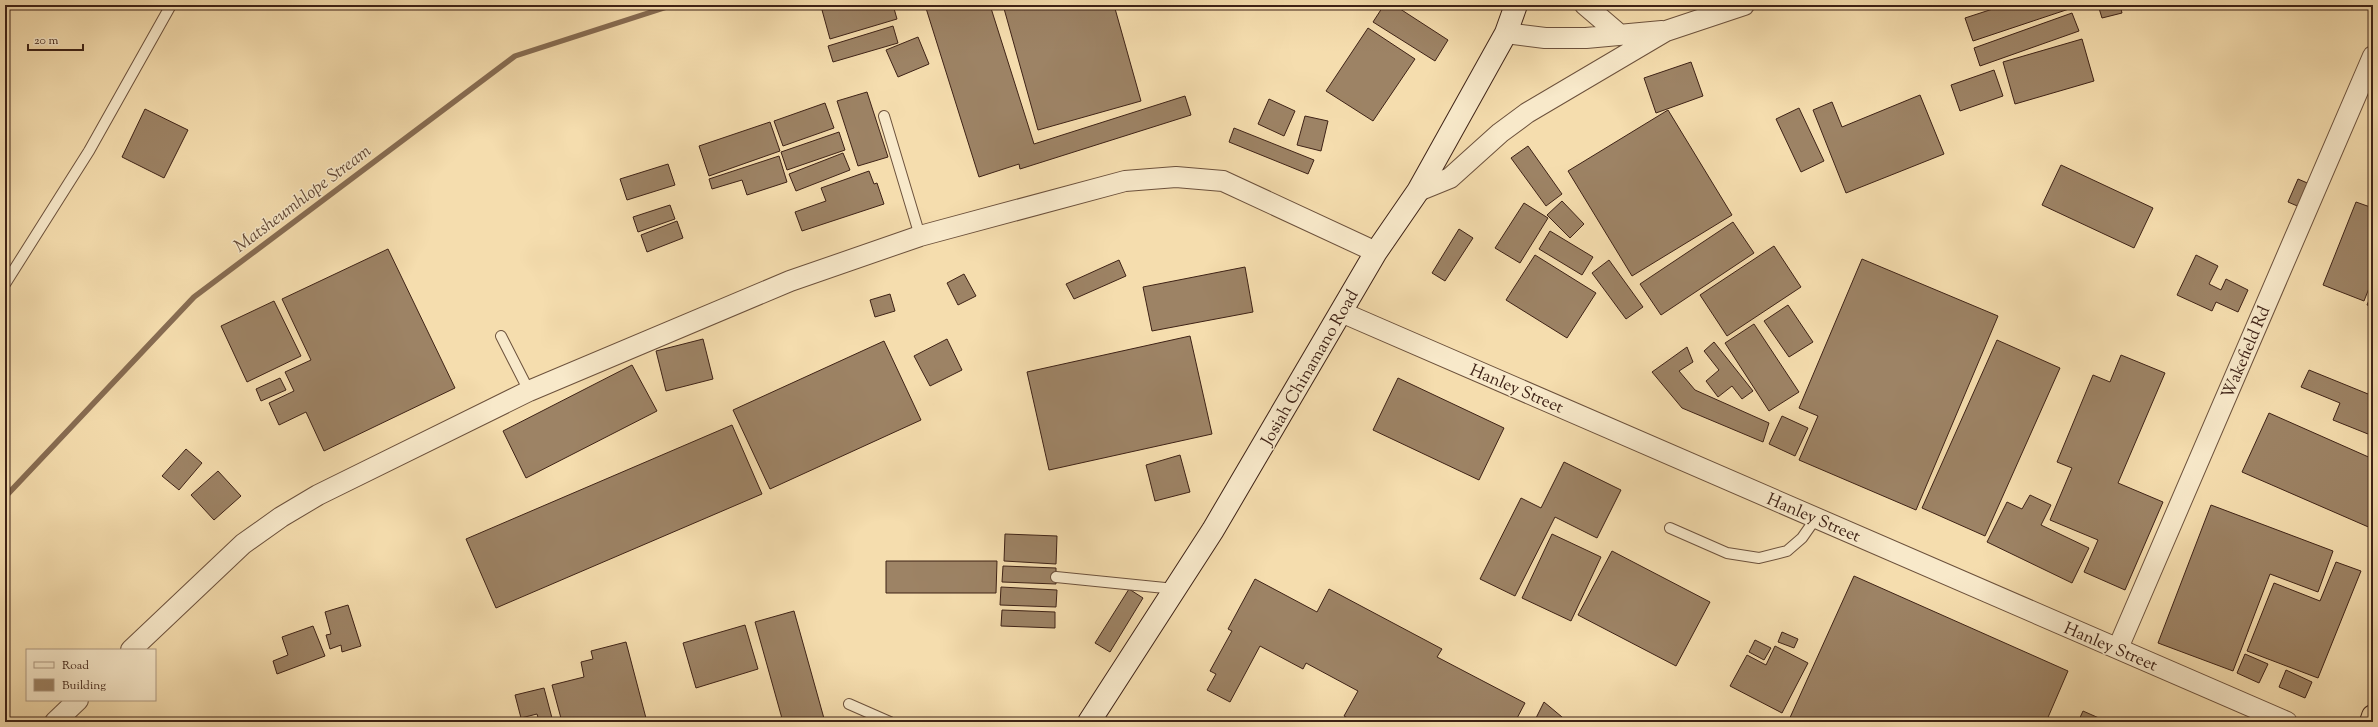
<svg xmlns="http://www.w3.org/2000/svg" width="2378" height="727" font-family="'Sorts Mill Goudy',serif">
<rect width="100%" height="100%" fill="#f5ddae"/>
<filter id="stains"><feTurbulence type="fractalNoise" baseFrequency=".005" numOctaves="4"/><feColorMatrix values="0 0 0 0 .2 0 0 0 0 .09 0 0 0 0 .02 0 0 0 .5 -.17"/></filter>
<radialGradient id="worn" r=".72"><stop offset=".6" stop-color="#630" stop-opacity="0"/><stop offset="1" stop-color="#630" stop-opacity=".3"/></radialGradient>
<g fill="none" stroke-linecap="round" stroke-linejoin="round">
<!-- stream -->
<path stroke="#876c52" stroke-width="5.5" d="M5 497 194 297 515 56 673 5"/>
</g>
<!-- building -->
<path fill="#9d8365" stroke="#3e2216" d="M838 5H893L897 19 830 39 822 10Z
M925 5H990L1034 144 1185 96 1191 115 1020 169 1019 164 979 177Z
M1003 5H1114L1141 101 1038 130Z
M1384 5H1394L1448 40 1435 61 1373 22Z
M2005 5H2071L2072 8 1973 41 1965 18Z
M2098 5H2120L2122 13 2102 18Z
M2072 13 2079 31 1980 66 1974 48Z
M893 26 898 43 833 62 828 46Z
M1368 28 1415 59 1373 121 1326 91Z
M918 37 929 64 898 77 886 50Z
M2082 39 2094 81 2015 104 2003 62Z
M1691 62 1703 96 1656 113 1644 78Z
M1994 70 2003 96 1960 111 1951 85Z
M867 92 888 157 858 166 837 101Z
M1920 95 1944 154 1846 193 1813 110 1832 102 1842 127Z
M1269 99 1295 111 1284 136 1258 124Z
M825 103 834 128 783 146 774 121Z
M1799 108 1824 161 1801 172 1776 119Z
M145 109 188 130 164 178 122 157Z
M1668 110 1732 215 1632 276 1568 171Z
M1305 116 1328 121 1321 151 1297 145Z
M770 122 780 151 709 176 699 146Z
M1234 128 1314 160 1308 174 1229 142Z
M839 132 845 150 787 170 781 152Z
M1528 146 1562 194 1546 206 1511 158Z
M843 153 850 170 796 191 789 174Z
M779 156 787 182 747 195 742 180 712 189 709 179Z
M668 164 675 185 627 200 620 179Z
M2061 165 2153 208 2134 248 2042 205Z
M869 171 874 184 877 183 884 204 802 231 795 212 826 201 821 188Z
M2298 179 2312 185 2302 208 2288 202Z
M1562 201 1584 224 1570 238 1547 215Z
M2356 202 2373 208V278L2364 301 2323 285Z
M1524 203 1548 218 1520 263 1495 248Z
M670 205 675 219 638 232 633 217Z
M677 221 683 238 647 252 641 235Z
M1733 222 1754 253 1661 315 1640 284Z
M1459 229 1473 238 1445 281 1432 273Z
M1550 231 1593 257 1582 275 1539 249Z
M1774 246 1801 287 1727 336 1700 295Z
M388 249 455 388 324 451 306 412 279 425 269 403 294 391 285 372 311 360 282 299Z
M1535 255 1596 293 1567 338 1506 300Z
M2196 255 2218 266 2209 284 2221 290 2226 279 2248 290 2238 312 2216 302 2212 311 2177 295Z
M1862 259 1998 316 1916 510 1799 460 1818 416 1799 408Z
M1119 260 1126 276 1074 299 1066 284Z
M1609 260 1643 307 1626 319 1592 273Z
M1245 267 1253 312 1152 331 1143 287Z
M964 274 976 296 958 305 947 283Z
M2373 290V307L2367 305Z
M890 294 895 311 875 317 870 300Z
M274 301 301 356 247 382 221 326Z
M1788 305 1813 342 1789 357 1764 321Z
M1754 324 1799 392 1769 411 1725 343Z
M1190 336 1212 434 1049 470 1027 372Z
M703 339 713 379 666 391 656 351Z
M947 339 962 370 930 386 914 356Z
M1997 340 2060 368 1985 536 1922 508Z
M884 341 921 420 770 489 733 410Z
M1714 342 1753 391 1742 399 1732 386 1718 397 1706 381 1719 370 1704 351Z
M1687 347 1693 362 1679 371 1695 390 1769 423 1763 442 1682 408 1652 372Z
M2121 355 2165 373 2118 483 2163 502 2125 590 2084 572 2098 540 2050 520 2072 468 2057 462 2093 375 2110 382Z
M632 365 657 411 526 478 503 431Z
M2309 370 2373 396V436L2333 420 2340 403 2301 387Z
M280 378 286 390 261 401 256 389Z
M1398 378 1504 428 1479 480 1373 430Z
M2269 413 2373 459V529L2242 472Z
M1782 416 1808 428 1795 456 1769 444Z
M732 425 762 494 496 608 466 539Z
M186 449 202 463 179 490 162 476Z
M1180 455 1190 492 1155 501 1146 465Z
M1564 462 1621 490 1597 538 1555 517 1515 596 1480 579 1521 498 1541 508Z
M218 471 241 496 214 520 191 495Z
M2030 495 2051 505 2041 525 2089 548 2072 583 1987 542 2007 502 2022 509Z
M2211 505 2333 551 2318 592 2270 574 2233 671 2158 643Z
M1005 534 1057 536 1056 564 1004 561Z
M1552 534 1601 557 1571 621 1522 598Z
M1612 551 1710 602 1676 666 1578 615Z
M886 561H997L996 593H886Z
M2336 562 2361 571 2318 678 2247 651 2274 583 2320 601Z
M1003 566 1056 568V584L1002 582Z
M1854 576 2068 671 2046 722H1788Z
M1255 579 1317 612 1329 589 1442 649 1437 657 1525 703 1515 722H1355L1344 716 1358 691 1306 663 1303 669 1260 646 1230 702 1207 690 1216 674 1210 671 1232 631 1228 629Z
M1001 587 1057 590 1056 607 1000 605Z
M1129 589 1143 598 1110 652 1095 643Z
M348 605 361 646 342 652 341 645 330 649 326 635 331 634 325 612Z
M1002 610 1055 612V628L1001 626Z
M794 611 825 722H783L755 622Z
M745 625 758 669 696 688 683 643Z
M313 626 325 656 277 674 273 661 288 655 282 637Z
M1782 632 1798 639 1794 648 1778 642Z
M1755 640 1771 648 1764 660 1749 652Z
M626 642 647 722H562L552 685 584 677 581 662 593 659 591 651Z
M1775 646 1808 663 1782 713 1730 686 1747 655 1766 665Z
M2245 654 2268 664 2259 683 2237 673Z
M2286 670 2312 682 2305 698 2279 687Z
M544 688 552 718 539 721 537 714 521 718 515 695Z
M1544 702 1568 722H1534Z
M2083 711 2108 722H2078Z"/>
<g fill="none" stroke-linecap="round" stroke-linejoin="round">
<!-- lane casing -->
<g stroke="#6c513c" stroke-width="12">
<path id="lane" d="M884 116 920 236
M5 284 89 151 171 5
M501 336 529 391
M1670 528 1727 553 1759 558 1787 551 1802 538 1816 518
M1056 577 1175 589
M849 704 890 722"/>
</g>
<!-- street casing -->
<g stroke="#6c513c" stroke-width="22">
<path id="street" d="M1585 5 1619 34
M1506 33 1545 38H1586L1662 31
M1418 191 1450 178 1500 133 1527 113 1666 31 1744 5
M1341 312 2287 722
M2118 648 2373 56
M131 650 243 544 281 517 318 495 529 391 790 281 920 236 1125 181 1176 177 1223 181 1376 252
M55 722 78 700"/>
</g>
<!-- secondary casing -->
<g stroke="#3e2216" stroke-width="24">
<path id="secondary" d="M1089 722 1213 530 1376 252 1418 191 1506 33 1516 5"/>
</g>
<!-- highway casing -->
<g stroke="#3e2216" stroke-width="24">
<path id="highway" d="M2371 722 2373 716"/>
</g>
<!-- lane -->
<use href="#lane" stroke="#f8e9ca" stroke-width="10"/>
<!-- street -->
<use href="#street" stroke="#f8e9ca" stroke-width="20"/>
<!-- secondary -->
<use href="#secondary" stroke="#f8e9ca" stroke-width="22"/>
<!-- highway -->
<use href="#highway" stroke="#f5ddae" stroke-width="22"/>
</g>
<g text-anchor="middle" stroke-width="3" stroke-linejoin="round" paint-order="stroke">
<!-- street labels -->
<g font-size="17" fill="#3e2216" stroke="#f8e9ca">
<text transform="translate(2245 352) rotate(-67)" y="6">Wakefield Rd</text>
<text transform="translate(1309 367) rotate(-60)" y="6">Josiah Chinamano Road</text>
<text transform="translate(1517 388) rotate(23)" y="6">Hanley Street</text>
<text transform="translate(1814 517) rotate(23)" y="6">Hanley Street</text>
<text transform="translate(2111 646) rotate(23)" y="6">Hanley Street</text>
</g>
<!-- water labels -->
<g font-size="18" font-style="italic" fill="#624734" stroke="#f8e9ca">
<text transform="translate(302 198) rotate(-37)" y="6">Matsheumhlope Stream</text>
</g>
</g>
<!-- margin -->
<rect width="2378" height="727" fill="none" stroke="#f5ddae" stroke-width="20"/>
<rect x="6" y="6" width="2366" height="715" fill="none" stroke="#3e2216" stroke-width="2"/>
<rect x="10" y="10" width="2358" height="707" fill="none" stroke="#3e2216"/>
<!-- legend -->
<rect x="26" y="649" width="130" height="52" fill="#f8e9ca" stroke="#ae9982"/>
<rect x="34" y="662" width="20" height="6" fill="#f8e9ca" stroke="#ae9982"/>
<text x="62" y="669" font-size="12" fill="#3e2216">Road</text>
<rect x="34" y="679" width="20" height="12" fill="#9d8365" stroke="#ae9982"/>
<text x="62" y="689" font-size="12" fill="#3e2216">Building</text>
<!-- scale -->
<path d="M28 44v6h55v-6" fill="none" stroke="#3e2216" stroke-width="2"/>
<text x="34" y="44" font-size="12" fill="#3e2216" stroke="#f8e9ca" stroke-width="3" paint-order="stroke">20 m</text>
<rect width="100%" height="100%" filter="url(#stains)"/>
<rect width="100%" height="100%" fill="url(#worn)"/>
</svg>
